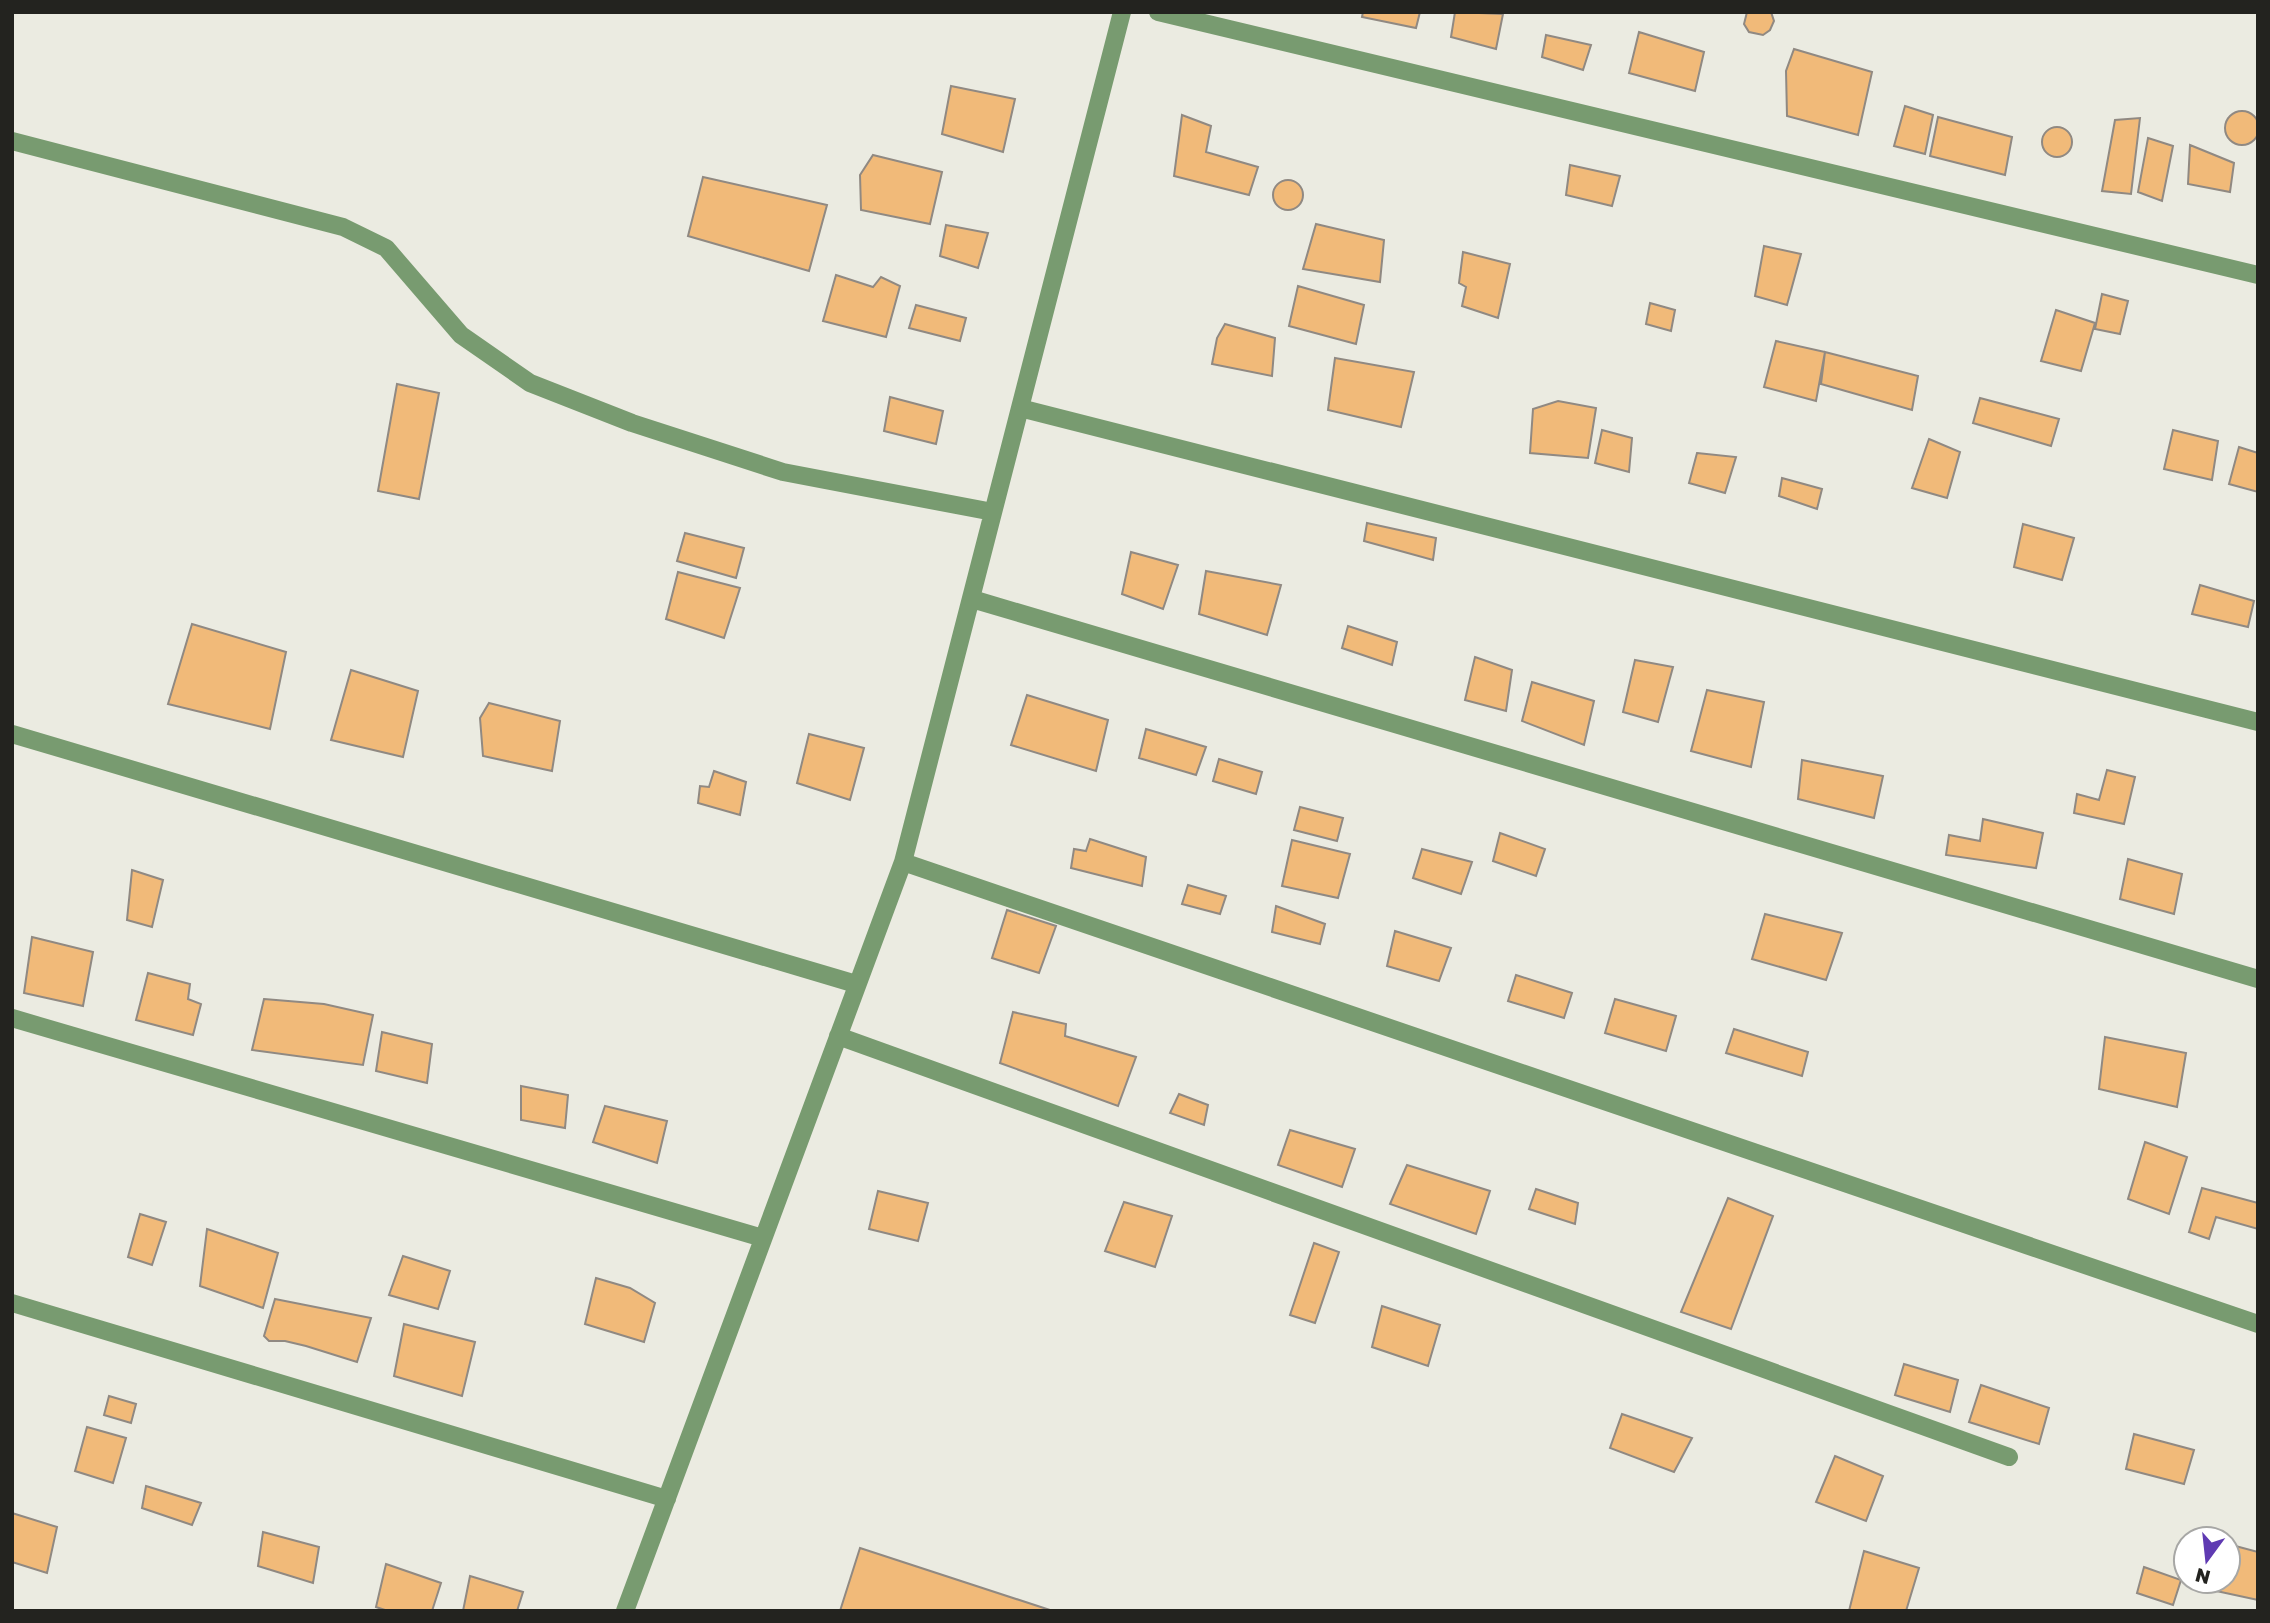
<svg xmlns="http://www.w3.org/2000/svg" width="2270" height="1623" font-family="'Golos Text',sans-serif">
<rect width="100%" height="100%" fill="#ebebe1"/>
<!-- building -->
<path fill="#f1ba79" stroke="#908982" stroke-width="2" d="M1363 12H1420L1416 28 1362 17Z
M1455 12 1503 14 1496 49 1451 37Z
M1747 12H1771L1774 21 1770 30 1763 35 1749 32 1744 24Z
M1639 32 1704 52 1695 91 1629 73Z
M1546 35 1591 45 1583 70 1542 57Z
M1794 49 1872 72 1858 135 1787 116 1786 71Z
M951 86 1015 99 1003 152 942 134Z
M1905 106 1933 115 1925 154 1894 146Z
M2225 128a17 17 0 1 1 34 0a17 17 0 1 1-34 0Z
M1182 115 1211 126 1206 152 1258 167 1249 195 1174 176Z
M1938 117 2012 137 2005 175 1930 156Z
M2140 118 2131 194 2102 191 2115 120Z
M2042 142a15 15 0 1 1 30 0a15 15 0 1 1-30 0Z
M2148 138 2173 146 2162 201 2138 192Z
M2190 145 2234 163 2230 192 2188 184Z
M873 155 942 172 930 224 861 210 860 175Z
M1570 165 1620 176 1612 206 1566 195Z
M703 177 827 205 809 271 688 236Z
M1273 195a15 15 0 1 1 30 0a15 15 0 1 1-30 0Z
M1316 224 1384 240 1380 282 1303 269Z
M946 225 988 233 978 268 940 256Z
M1764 246 1801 254 1787 305 1755 296Z
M1463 252 1510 264 1498 318 1462 306 1466 287 1459 283Z
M836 275 873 287 881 277 900 286 886 337 823 321Z
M1298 286 1364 305 1356 344 1289 326Z
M2102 294 2128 301 2120 334 2095 329Z
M1650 303 1675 310 1671 331 1646 324Z
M916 305 966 318 960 341 909 328Z
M2056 310 2095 323 2081 371 2041 361Z
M1225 324 1275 338 1272 376 1212 364 1217 338Z
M1776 341 1825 352 1816 401 1764 387Z
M1825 352 1918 376 1912 410 1821 384Z
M1335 358 1414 372 1401 427 1328 410Z
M397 384 439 393 419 499 378 491Z
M890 397 943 411 936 444 884 431Z
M1980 398 2059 419 2051 446 1973 423Z
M1558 401 1596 408 1588 458 1530 453 1533 409Z
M1602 430 1632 438 1629 472 1595 463Z
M2173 430 2218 441 2212 480 2164 469Z
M1929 439 1960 452 1947 498 1912 488Z
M2239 447 2258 453V492L2229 484Z
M1697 453 1736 457 1725 493 1689 483Z
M1782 478 1822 489 1817 509 1779 496Z
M1367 523 1436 538 1433 560 1364 541Z
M2023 524 2074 538 2062 580 2014 567Z
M685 533 744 548 736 578 677 561Z
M1131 552 1178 565 1163 609 1122 594Z
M1206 571 1281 585 1267 635 1199 614Z
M678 572 740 588 724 638 666 619Z
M2200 585 2254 601 2248 627 2192 614Z
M192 624 286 652 270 729 168 704Z
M1348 626 1397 642 1392 665 1342 648Z
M1475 657 1512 670 1506 711 1465 700Z
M1635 660 1673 667 1658 722 1623 712Z
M351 670 418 691 403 757 331 740Z
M1532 682 1594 701 1584 745 1522 721Z
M1707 690 1764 702 1751 767 1691 751Z
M1027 695 1108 720 1096 771 1011 745Z
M489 703 560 721 552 771 483 756 480 718Z
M1146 729 1206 747 1196 775 1139 758Z
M809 734 864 748 850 800 797 783Z
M1219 759 1262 772 1256 794 1213 781Z
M1802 760 1883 776 1874 818 1798 799Z
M2107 770 2135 777 2124 824 2074 813 2077 794 2099 800Z
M714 771 746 782 740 815 698 803 700 786 709 787Z
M1300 807 1343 818 1337 841 1294 830Z
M1983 819 2043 833 2036 868 1946 855 1949 835 1980 841Z
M1500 833 1545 849 1536 876 1493 861Z
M1090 839 1146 857 1142 886 1071 868 1074 849 1086 851Z
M1292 840 1350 854 1338 898 1282 886Z
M1422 849 1472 862 1461 894 1413 878Z
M2128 859 2182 874 2174 914 2120 899Z
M132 870 163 880 152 927 127 920Z
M1188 885 1226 896 1220 914 1182 904Z
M1276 906 1325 924 1320 944 1272 932Z
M1007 910 1056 926 1039 973 992 958Z
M1765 914 1842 933 1826 980 1752 959Z
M1395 931 1451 948 1439 981 1387 966Z
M32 937 93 952 83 1006 24 993Z
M148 973 190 984 188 999 201 1004 193 1035 136 1020Z
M1516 975 1572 993 1564 1018 1508 1001Z
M264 999 324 1004 373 1015 363 1065 252 1050Z
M1615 999 1676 1016 1666 1051 1605 1033Z
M1013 1012 1066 1024 1065 1036 1136 1057 1118 1106 1000 1063Z
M1734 1029 1808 1052 1802 1076 1726 1053Z
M382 1032 432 1044 427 1083 376 1071Z
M2105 1037 2186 1053 2177 1107 2099 1089Z
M521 1086 568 1095 565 1128 521 1120Z
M1179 1094 1208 1105 1204 1125 1170 1113Z
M605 1106 667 1121 657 1163 593 1142Z
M1290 1130 1355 1149 1342 1187 1278 1165Z
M2145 1142 2187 1157 2169 1214 2128 1199Z
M1407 1165 1490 1191 1476 1234 1390 1204Z
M2202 1188 2258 1203V1229L2216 1217 2209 1239 2189 1232Z
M1536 1189 1578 1203 1575 1224 1529 1209Z
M878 1191 928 1203 918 1241 869 1229Z
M1728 1198 1773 1216 1731 1329 1681 1312Z
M1124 1202 1172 1216 1155 1267 1105 1251Z
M140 1214 166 1222 152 1265 128 1257Z
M207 1229 278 1253 263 1308 200 1286Z
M1314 1243 1339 1252 1315 1323 1290 1315Z
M403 1256 450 1271 438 1309 389 1295Z
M596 1278 630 1288 655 1303 644 1342 585 1324Z
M275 1299 371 1318 357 1362 306 1346 285 1341H269L264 1336Z
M1382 1306 1440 1325 1428 1366 1372 1347Z
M404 1324 475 1342 462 1396 394 1376Z
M1904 1364 1958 1380 1950 1412 1895 1395Z
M1981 1385 2049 1408 2039 1444 1969 1422Z
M109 1396 136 1404 131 1423 104 1415Z
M1622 1414 1692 1438 1674 1472 1610 1448Z
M87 1427 126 1438 113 1483 75 1471Z
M2134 1434 2194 1450 2184 1484 2126 1469Z
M1835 1456 1883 1476 1866 1521 1816 1502Z
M146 1486 201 1503 192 1525 142 1508Z
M12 1513 57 1527 47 1573 12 1562Z
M263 1532 319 1547 313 1583 258 1566Z
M2228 1544 2258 1552V1600L2207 1589 2209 1581H2228Z
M860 1548 1053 1611H840Z
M1864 1551 1919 1568 1906 1611H1849Z
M386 1564 441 1583 432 1611H388L376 1607Z
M2144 1567 2181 1580 2173 1605 2137 1593Z
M470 1576 523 1592 517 1611H463Z"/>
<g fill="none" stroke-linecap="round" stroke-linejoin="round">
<!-- street -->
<path stroke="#789b70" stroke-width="18" d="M1158 12 2258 275
M12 141 343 227 386 248 461 335 530 383 632 423 783 472 993 512
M1020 408 2258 722
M972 599 2258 979
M12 734 856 984
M903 862 2258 1324
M12 1018 763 1238
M838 1036 2009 1457
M12 1303 667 1499
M625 1611 903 862 1122 12"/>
</g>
<!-- border -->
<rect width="2270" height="1623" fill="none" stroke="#23231f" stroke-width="28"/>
<!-- north arrow -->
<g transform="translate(2207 1560) rotate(195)"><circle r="33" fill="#ffffff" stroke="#a7a7a5" stroke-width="2"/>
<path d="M0-5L12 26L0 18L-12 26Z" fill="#5f3ab2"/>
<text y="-10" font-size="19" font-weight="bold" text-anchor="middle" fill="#23231f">N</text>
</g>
</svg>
